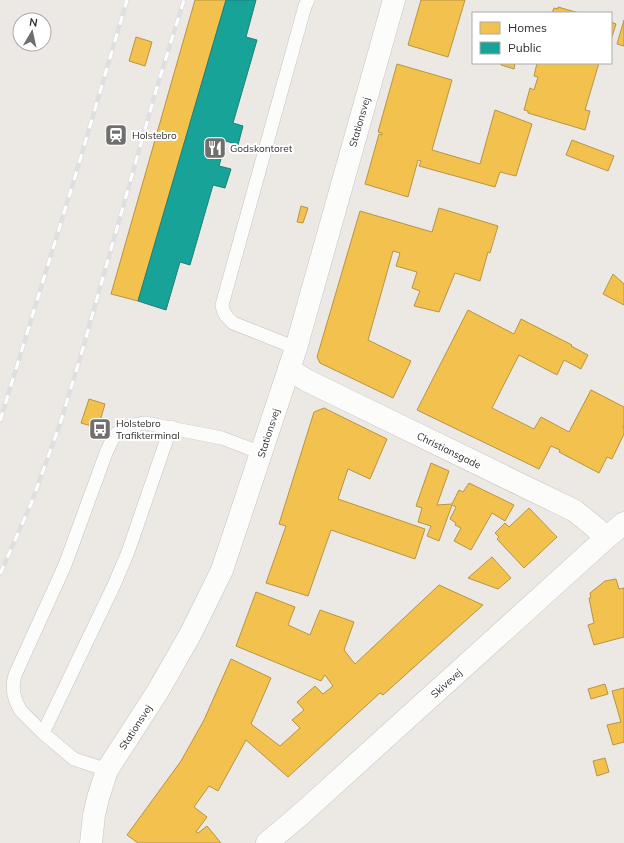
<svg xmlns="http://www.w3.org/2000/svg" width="624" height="843" font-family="Mulish,sans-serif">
<rect width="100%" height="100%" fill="#ece8e4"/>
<!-- homes -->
<path fill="#f2c14e" stroke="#b79544" d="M195 0H226L138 301 111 294Z
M421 0H465L448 57 408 45Z
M558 7 579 13H552L554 8 558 9Z
M624 20V46L617 44Z
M611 22 616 24 611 40Z
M136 37 152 42 145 66 129 61Z
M501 63H515L514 69 501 65Z
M537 63H599L585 110 590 111 585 130 528 113V111L524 110 530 88 534 90 538 77 534 76Z
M397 64 452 80 432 150 480 164 495 110 532 124 516 176 500 172 495 187 419 166 421 161 418 160 408 197 365 184 379 134 382 135V133L378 132Z
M572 140 614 156 608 171 566 155Z
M301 206 308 208 303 223 297 222Z
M439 208 498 226 490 253 488 252 480 281 455 273 439 312 414 306 420 291 412 288 417 272 396 266 400 253 393 251 368 340 411 361 393 398 320 363 317 357 360 211 432 232Z
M613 274 624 284V305L603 294Z
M468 310 514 334 521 319 572 345 571 346 588 355 581 369 564 360 557 375 519 355 492 408 534 429 541 417 569 432 591 390 624 407V425L623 427 624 428V434L612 459 607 457 599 473 559 452 560 450 551 446 539 469 417 410Z
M89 399 105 404 98 428 81 423Z
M324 408 387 439 370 479 348 469 338 499 425 529 415 559 331 530 308 596 266 583 286 526 279 524 314 412Z
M431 463 449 471 437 505 452 504 459 490 463 492 469 483 514 505 505 521 492 513 471 550 454 541 461 528 455 525 456 523 450 519 456 507 452 505 439 541 427 536 431 526 418 522 422 508 416 506Z
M529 508 557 537 524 568 497 539 499 537 495 533 505 523 509 527Z
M492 557 511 578 498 589 468 578Z
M616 579 619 589 624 588V637L594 645 588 625 594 623 589 598H591L590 593 605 581Z
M439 585 483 605 383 695 380 693 288 777 246 740 218 791 209 786 194 807 207 817 196 832 198 833 207 826 221 843H138L127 835 181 761 204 720 231 659 271 678 251 724 280 746 300 728 292 720 304 710 297 702 315 686 323 694 333 686 325 675 321 681 236 646 256 592 295 607 288 625 310 635 320 610 354 622 344 650 355 664Z
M605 684 608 694 591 699 588 689Z
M624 688V742L613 745 607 725 621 722 612 691Z
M605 758 609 772 597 776 593 761Z"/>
<!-- public -->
<path fill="#17a398" stroke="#1e8078" d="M226 0H256L246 37 257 40 233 123 243 126 238 145 226 141 219 166 231 169 225 188 213 185 190 265 180 262 166 310 138 301Z"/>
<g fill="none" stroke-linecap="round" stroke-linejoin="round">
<!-- lane casing -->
<g stroke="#c5c4c5" stroke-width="14">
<path id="lane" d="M296 348 233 323C227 317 223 314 222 305L305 6 308 0
M43 733 114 585 128 552 171 427
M107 770 74 759 43 733 21 711C14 700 11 688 15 675L65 565 106 453 112 440 117 433 125 428 134 425 145 423 222 438 261 453"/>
</g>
<!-- street casing -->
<g stroke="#c5c4c5" stroke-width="23">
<path id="street" d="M289 369 306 380 575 511 596 528 605 539
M267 843 299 816 605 539 624 523"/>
</g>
<!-- secondary casing -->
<g stroke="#c5c4c5" stroke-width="23">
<path id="secondary" d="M91 843 94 815 98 798 107 770 158 691 191 633 222 570 296 348 394 0"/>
</g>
<!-- lane -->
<use href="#lane" stroke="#fcfcfb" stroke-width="13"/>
<!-- street -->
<use href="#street" stroke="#fcfcfb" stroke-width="22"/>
<!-- secondary -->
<use href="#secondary" stroke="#fcfcfb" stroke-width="22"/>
<!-- rail casing -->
<g stroke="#dfdfe1" stroke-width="4.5">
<path id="rail" d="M0 421 75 177 127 0
M0 574 31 504 60 424 81 355 157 87 184 0"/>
</g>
<!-- rail -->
<use href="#rail" stroke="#fff" stroke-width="3" stroke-dasharray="9" stroke-linecap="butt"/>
</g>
<!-- icons -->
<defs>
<g id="station-square" transform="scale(1.15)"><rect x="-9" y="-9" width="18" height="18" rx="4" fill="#706f6e" stroke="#fff"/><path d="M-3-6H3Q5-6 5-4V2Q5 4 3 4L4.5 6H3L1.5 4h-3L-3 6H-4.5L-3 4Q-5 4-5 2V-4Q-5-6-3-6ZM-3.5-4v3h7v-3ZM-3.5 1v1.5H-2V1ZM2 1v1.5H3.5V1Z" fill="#fff"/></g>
<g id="restaurant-square" transform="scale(1.15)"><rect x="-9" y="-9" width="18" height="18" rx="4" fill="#706f6e" stroke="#fff"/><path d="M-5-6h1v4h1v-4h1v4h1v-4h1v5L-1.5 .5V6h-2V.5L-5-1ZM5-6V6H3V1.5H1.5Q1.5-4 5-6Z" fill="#fff"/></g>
<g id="bus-square" transform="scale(1.15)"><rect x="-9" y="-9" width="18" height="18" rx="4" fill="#706f6e" stroke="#fff"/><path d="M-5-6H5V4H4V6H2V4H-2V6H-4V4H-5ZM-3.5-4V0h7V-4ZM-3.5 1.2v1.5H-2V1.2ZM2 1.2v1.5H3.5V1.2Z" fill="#fff"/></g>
</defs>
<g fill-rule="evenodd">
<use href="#station-square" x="116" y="135"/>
<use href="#restaurant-square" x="215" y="148"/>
<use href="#bus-square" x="100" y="429"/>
</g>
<g text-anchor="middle" stroke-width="4" stroke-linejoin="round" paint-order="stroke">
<!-- street labels -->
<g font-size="10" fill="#2e2e2e" stroke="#fff">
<text transform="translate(359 122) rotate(-74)" y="4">Stationsvej</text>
<text transform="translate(268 433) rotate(-72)" y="4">Stationsvej</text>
<text transform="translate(449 450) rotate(26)" y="4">Christiansgade</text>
<text transform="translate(446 683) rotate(-42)" y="4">Skivevej</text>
<text transform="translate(135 727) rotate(-57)" y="4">Stationsvej</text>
</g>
<!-- poi labels -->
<g font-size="10" fill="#2e2e2e" stroke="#fff" text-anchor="start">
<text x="132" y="139">Holstebro</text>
<text x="230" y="152">Godskontoret</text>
<text x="116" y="427">Holstebro<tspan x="116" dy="12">Trafikterminal</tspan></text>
</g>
</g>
<!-- legend -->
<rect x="472" y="12" width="140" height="52" fill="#ffffff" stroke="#ababab"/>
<rect x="480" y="22" width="20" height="12" fill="#f2c14e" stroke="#ababab"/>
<text x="508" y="32" font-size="12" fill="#2e2e2e">Homes</text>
<rect x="480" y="42" width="20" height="12" fill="#17a398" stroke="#ababab"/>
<text x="508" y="52" font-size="12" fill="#2e2e2e">Public</text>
<!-- north arrow -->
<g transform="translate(32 32) rotate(9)"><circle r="19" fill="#ffffff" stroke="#ababab"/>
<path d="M0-3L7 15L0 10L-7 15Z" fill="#706f6e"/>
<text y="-6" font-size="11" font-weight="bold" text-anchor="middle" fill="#2e2e2e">N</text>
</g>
</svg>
